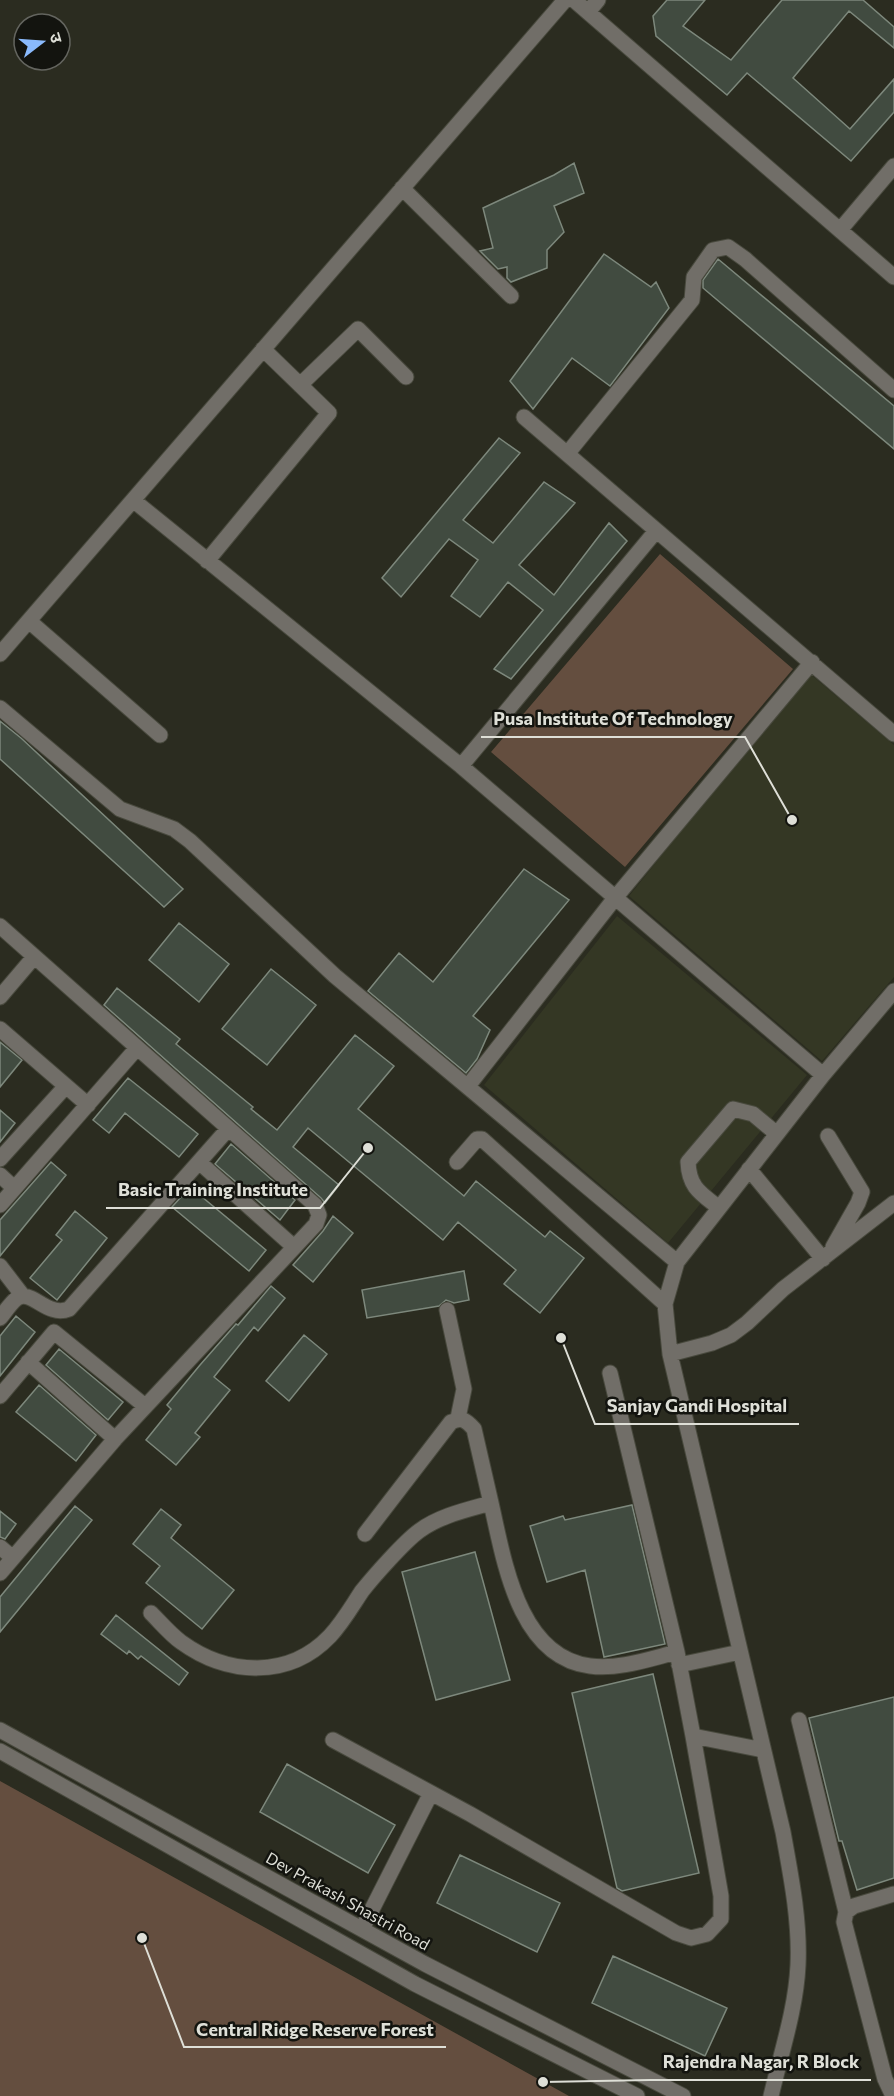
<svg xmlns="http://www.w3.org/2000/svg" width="894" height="2096" font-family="Commissioner,'Noto Sans Devanagari',sans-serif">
<rect width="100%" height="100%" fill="#2b2c20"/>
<!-- built -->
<path fill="#343724" d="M808 672 894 745V977L822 1061 629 896Z
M617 916 807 1075 668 1243 484 1085Z"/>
<!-- green -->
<path fill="#644e3f" d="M660 554 793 669 625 867 491 752Z
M0 1781 569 2096H0Z"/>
<!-- building -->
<path fill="#414b40" stroke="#7d887c" stroke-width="1.5" d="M667 0H705L683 26 731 60 782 0H863L894 27V48L849 11 793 78 850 129 894 79V112L851 161 747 73 727 95 656 36 653 16Z
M574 163 584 193 554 206 564 232 547 250V268L511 282 507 278V267L498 269 480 251 493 248 483 208 554 175Z
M604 254 651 287 656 282 669 308 610 386 572 358 533 409 510 381Z
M718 259 894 406V449L703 288V280Z
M499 438 520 453 463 520 493 543 544 482 575 503 519 565 554 595 609 523 627 541 511 679 494 669 543 610 508 582 480 617 451 596 478 560 449 539 401 597 382 578Z
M0 721 21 738 183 889 164 907 0 759Z
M524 869 569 900 473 1016 490 1030 477 1059 466 1073 368 991 399 953 433 982Z
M179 923 229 964 199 1002 149 960Z
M271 969 316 1005 267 1065 222 1029Z
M117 988 180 1039 176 1044 253 1107 251 1109 277 1130 355 1035 394 1066 358 1109 464 1196 476 1181 545 1237 550 1231 584 1258 540 1313 504 1284 516 1270 458 1222 443 1240 308 1128 293 1147 339 1185 325 1203 321 1198 104 1005Z
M0 1042 22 1060 0 1087Z
M128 1078 198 1134 179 1157 125 1113 109 1133 93 1120Z
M0 1110 15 1123 0 1142Z
M231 1144 295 1200 280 1220 215 1164Z
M51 1162 66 1175 0 1256V1220Z
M190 1187 266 1250 249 1271 172 1207Z
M75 1211 107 1238 57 1300 30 1278 62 1240 56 1235Z
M333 1216 353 1233 313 1282 293 1265 323 1231Z
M464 1271 469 1300 454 1303 446 1300 439 1306 367 1318 362 1290Z
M271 1286 285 1298 258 1331 254 1327 214 1377 230 1390 195 1433 200 1437 176 1465 146 1440 171 1409 167 1405 200 1365 236 1324 238 1325Z
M16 1316 35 1332 0 1376V1336Z
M304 1335 327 1354 289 1401 266 1381Z
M59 1349 123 1402 108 1420 46 1365Z
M39 1385 96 1435 76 1461 16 1412Z
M632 1505 665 1644 604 1657 585 1570 547 1582 530 1526 563 1516 565 1520Z
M75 1506 92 1520 0 1632V1597Z
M161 1509 181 1525 171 1538 234 1590 202 1629 146 1583 160 1566 133 1544Z
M0 1511 16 1524 5 1539 0 1537Z
M475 1552 510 1680 436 1700 402 1572Z
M116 1615 188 1673 179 1685 141 1656 138 1659 129 1651 127 1654 101 1634Z
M653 1674 699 1873 622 1891 617 1888 572 1693Z
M894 1697V1878L857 1890 842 1841H839L809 1718Z
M287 1764 395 1825 368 1873 260 1812Z
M460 1855 560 1903 537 1952 437 1903Z
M613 1956 727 2008 705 2056 592 2003Z"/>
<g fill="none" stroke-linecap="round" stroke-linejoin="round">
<!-- minor casing -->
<g stroke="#48493d" stroke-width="17">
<path id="minor" d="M574 0 894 277
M588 12 598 0
M402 188 511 296
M840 230 894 166
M300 385 358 329 406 377
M524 417 894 734
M567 454 692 300 694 277 713 250 728 247 745 259 894 390
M133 500 461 766 823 1075
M207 561 329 413 263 349
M29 621 160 735
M0 654 565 0
M0 708 120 809 174 829 190 841 335 976 677 1262
M461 766 656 531
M0 926 315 1205 319 1215 316 1224 115 1439 0 1573
M0 997 34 957
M0 1029 88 1105
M468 1086 615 898 812 662
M828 1136 862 1192 858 1203 833 1247
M0 1159 66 1086
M199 1162 294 1247
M457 1162 477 1139H482L665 1304
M749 1169 823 1259
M0 1175 14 1188
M0 1205 137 1048
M718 1207C700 1193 689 1187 688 1162L733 1109 753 1114 777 1134
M0 1266 23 1296
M447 1310 464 1389 458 1418
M0 1318C5 1312 10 1304 16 1299 31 1287 46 1318 69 1309L228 1129
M670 1354 712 1343 731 1335 747 1323 783 1289 894 1203
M28 1362 115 1439
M610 1373 677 1652 693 1736 763 1750
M0 1396 54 1332 145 1406
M365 1534 451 1422C462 1417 466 1420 474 1429L491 1503
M0 1547 13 1558
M151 1613C161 1623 170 1634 181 1642 228 1676 289 1679 330 1636 343 1622 352 1606 362 1591 374 1576 404 1542 419 1531 439 1516 466 1510 491 1503 504 1560 518 1657 590 1666 618 1670 649 1659 677 1652
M679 1665 740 1652
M799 1720 846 1912
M0 1730 425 1964 683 2096
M333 1740 470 1814 676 1933 691 1938 707 1934 721 1919V1896L693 1736
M0 1751 415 1984 637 2096
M362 1929 431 1793
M771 2096C781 2053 796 2009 798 1965 800 1921 791 1876 783 1832L670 1354 665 1304 677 1262 823 1075 894 991
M893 2096 885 2079 844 1922 846 1912 854 1906 894 1894"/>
</g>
<!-- minor -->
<use href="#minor" stroke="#716e68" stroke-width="15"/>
</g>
<g text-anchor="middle" stroke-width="5" stroke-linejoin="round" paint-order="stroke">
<!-- street labels -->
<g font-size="16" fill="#dedfd7" stroke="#13140f">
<text transform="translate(348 1901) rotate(29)" y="6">Dev Prakash Shastri Road</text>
</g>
</g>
<!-- callouts -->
<path fill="none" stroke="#dedfd7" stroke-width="2" d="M792 820L745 737H481M368 1148L320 1208H106M561 1338L595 1424H799M142 1938L184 2047H446M543 2082L650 2080H871"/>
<g fill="#dedfd7" stroke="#13140f" stroke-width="2">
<circle cx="792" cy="820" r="6"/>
<circle cx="368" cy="1148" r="6"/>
<circle cx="561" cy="1338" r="6"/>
<circle cx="142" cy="1938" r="6"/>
<circle cx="543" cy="2082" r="6"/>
</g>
<g font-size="18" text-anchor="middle" font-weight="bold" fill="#dedfd7" stroke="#13140f" stroke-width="5" stroke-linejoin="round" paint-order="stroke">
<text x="613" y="725">Pusa Institute Of Technology</text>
<text x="213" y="1196">Basic Training Institute</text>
<text x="697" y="1412">Sanjay Gandi Hospital</text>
<text x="315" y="2036">Central Ridge Reserve Forest</text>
<text x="761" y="2068">Rajendra Nagar, R Block</text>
</g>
<!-- north arrow -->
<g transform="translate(42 42) rotate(73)"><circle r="28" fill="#13140f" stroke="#64655f" stroke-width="1.5"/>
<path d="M0-4.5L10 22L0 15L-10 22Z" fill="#8abafc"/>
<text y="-9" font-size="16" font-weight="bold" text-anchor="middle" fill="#dedfd7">उ</text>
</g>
</svg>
